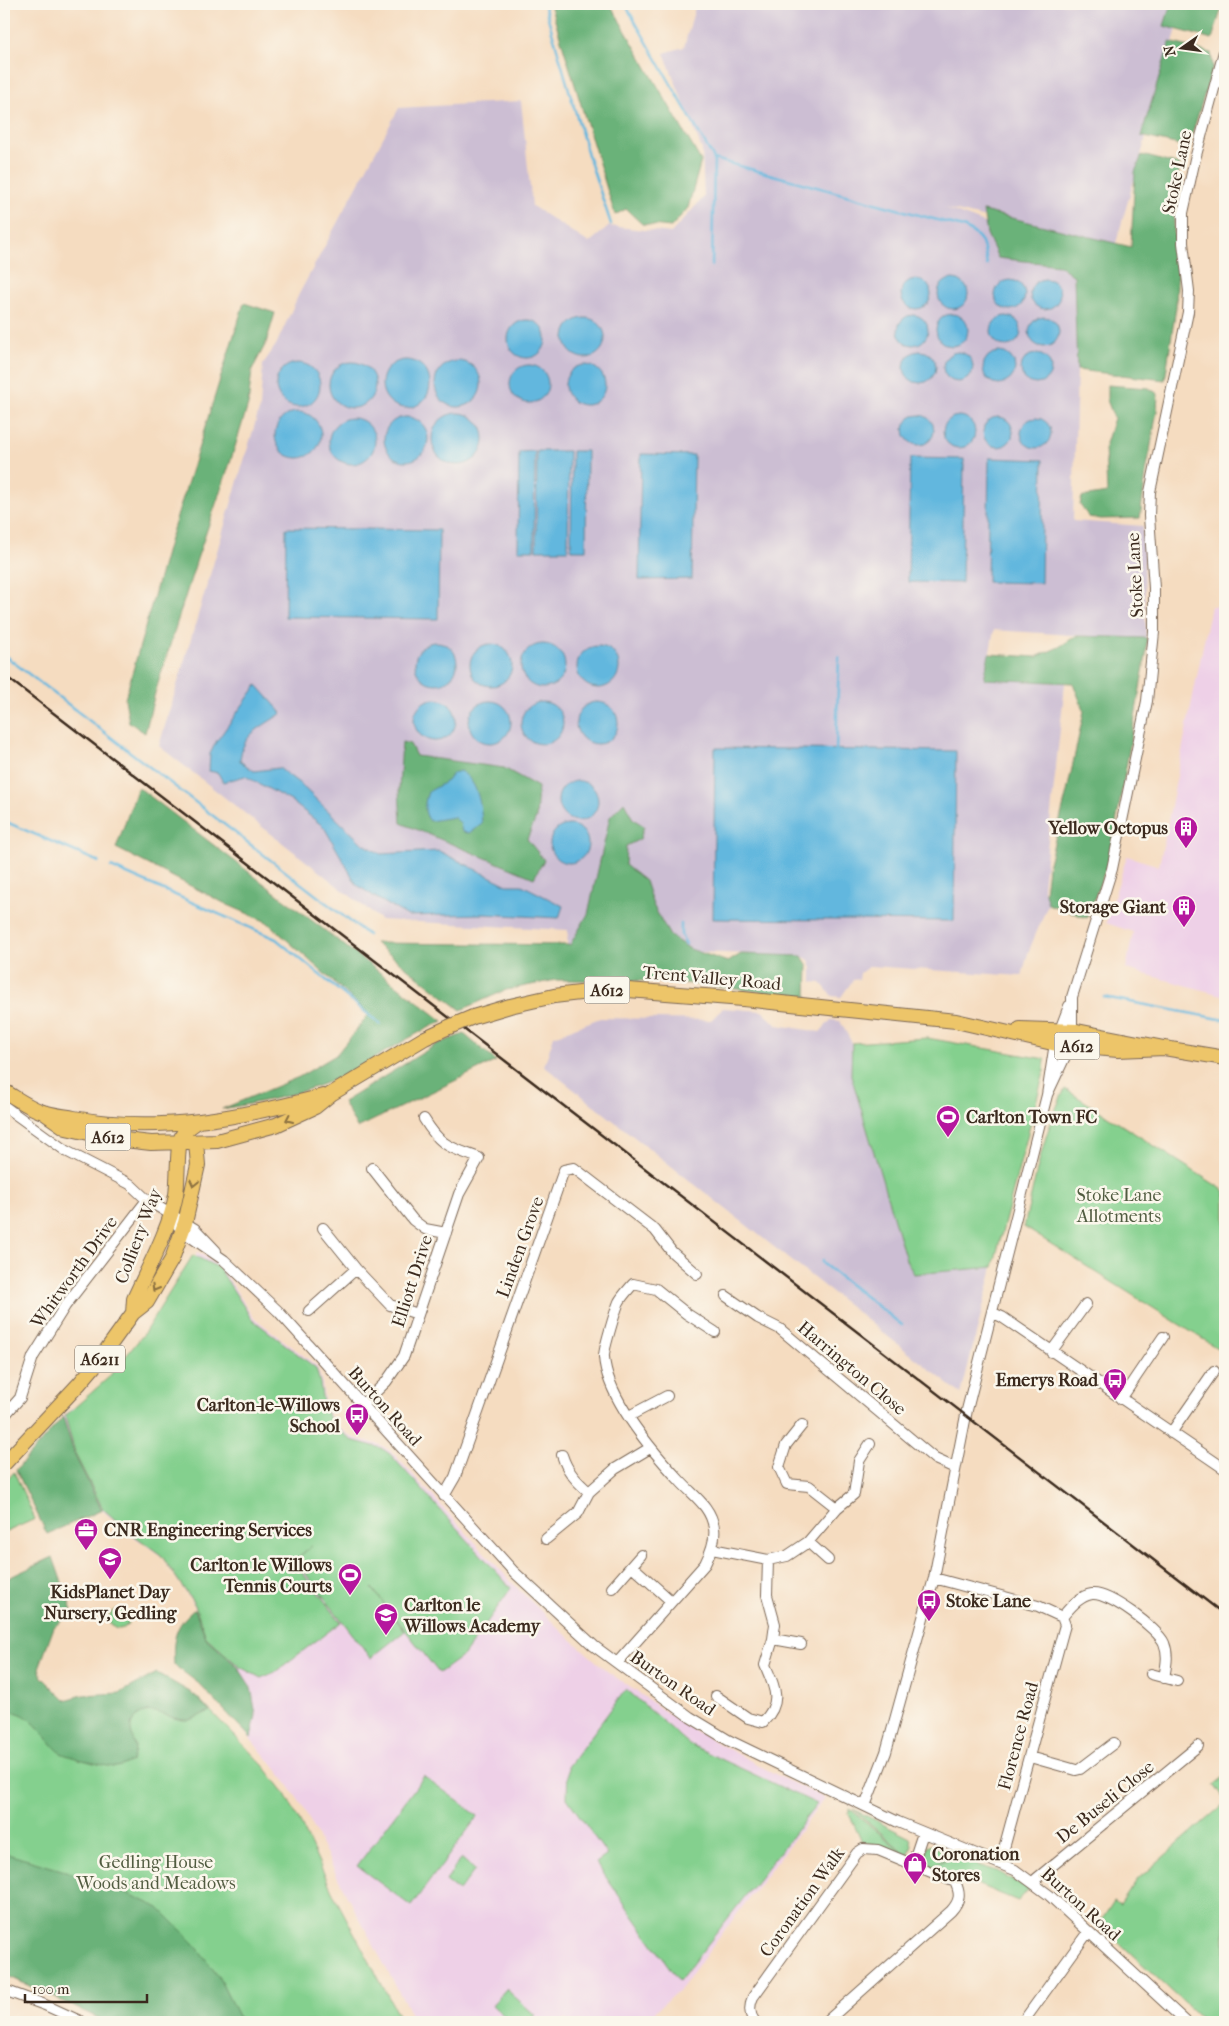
<svg xmlns="http://www.w3.org/2000/svg" width="1229" height="2026" font-family="'IM FELL French Canon',serif">
<rect width="100%" height="100%" fill="#fbf7ec"/>
<filter id="ink" filterUnits="userSpaceOnUse"><feTurbulence type="fractalNoise" baseFrequency=".02" numOctaves="2"/><feDisplacementMap in="SourceGraphic" scale="10" xChannelSelector="R" yChannelSelector="G"/><feConvolveMatrix kernelMatrix="1 2 1 2 8 2 1 2 1" color-interpolation-filters="sRGB"/></filter>
<filter id="wash" filterUnits="userSpaceOnUse"><feTurbulence type="fractalNoise" baseFrequency=".0096" numOctaves="4" result="noise"/><feDisplacementMap in="SourceGraphic" scale="20" xChannelSelector="R" yChannelSelector="G"/><feGaussianBlur stdDeviation="1.12" result="paint"/><feColorMatrix in="noise" values="0 0 0 0 0 0 0 0 0 0 0 0 0 0 0 0 0 1.4 0 .05"/><feComposite in="paint" operator="in"/></filter>
<g filter="url(#wash)">
<rect width="100%" height="100%" fill="#f5dcc0"/>
<!-- built -->
<path fill="#eed0e7" d="M1211 606 1225 608V996L1126 969 1133 932 1106 923 1127 856 1159 866Z
M197 1252 221 1267 253 1317 317 1366 322 1383 325 1408 335 1424 351 1437 381 1445 392 1452 517 1588 565 1634 607 1671 686 1726 786 1780 825 1798 681 1988 643 2022H569L566 2019 562 2022H415L343 1888 302 1805 280 1773 235 1721 194 1605 161 1556 127 1532 102 1510 75 1456 63 1417 70 1410 129 1369 187 1285Z"/>
<!-- industrial -->
<path fill="#ccbed3" d="M696 4H1184L1114 250 945 208 1073 257 1077 370 1073 521 1143 526 1146 638H1119L994 630 985 678 1065 683 1043 887 1048 904 1028 953 1022 976 870 966 860 973 859 979 853 980 841 997 832 996 821 983 812 982V967L809 960 802 956 567 947 568 930 381 920 159 746 260 407 263 364 276 345 299 294 399 108 521 101 532 206 589 243 609 226 671 233 704 197 702 150 664 53 684 47Z
M723 1008 762 1011 777 1025 820 1032 831 1020 840 1021 852 1043 851 1075 906 1260 914 1273 993 1267 961 1394 544 1066 554 1036 600 1018 711 1020Z"/>
<!-- green -->
<path fill="#84d08e" stroke="#607d56" d="M927 1038 1045 1059 1044 1072 993 1267 914 1274 906 1260 851 1075 852 1043Z
M1065 1089 1225 1191V1353L1024 1227C1035 1181 1043 1132 1065 1089Z
M193 1255 219 1268 252 1319 316 1368 320 1383 324 1409 334 1425 351 1440 381 1448 390 1454 511 1588 464 1655 439 1673 372 1588 405 1631 371 1658 295 1560 312 1546 293 1561 341 1622 275 1672 261 1678 240 1667 206 1637 195 1605 161 1555 128 1531 103 1509 76 1456 65 1416 108 1378 143 1335Z
M14 1472 35 1519 4 1533V1484Z
M109 1619a10 10 0 1 1 20 0a10 10 0 1 1-20 0Z
M626 1689 689 1744 817 1804 679 1981 596 1863 607 1855 567 1798 568 1767Z
M195 1695 263 1765 284 1792 301 1824 335 1897 402 2022H107L4 1974V1706L91 1729Z
M424 1776 478 1816 411 1906 357 1866Z
M1225 1776V1800L1214 1785Z
M1225 1803V2022H1205L1099 1924 1114 1901 1120 1905 1137 1880Z
M849 1808 907 1856 882 1846 862 1842 849 1814Z
M853 1809 910 1838 912 1845 908 1856Z
M932 1845 951 1856 931 1866 924 1863 927 1847Z
M952 1857 997 1871 1029 1889 1018 1901 932 1866Z
M461 1858 475 1870 459 1891 446 1881Z
M506 1989 535 2015 528 2022H511L492 2005Z"/>
<!-- forest -->
<path fill="#6bb279" stroke="#536e4c" d="M550 4H610L701 161 688 208 671 227 642 224 626 209 615 215Z
M1171 4H1223L1212 39 1164 26Z
M1170 42 1211 53 1213 67 1188 147 1141 136Z
M1142 155 1180 165 1174 198V233L1178 257 1176 307 1165 380 1077 370 1074 276 1059 265 998 258 987 234 983 211 1131 247 1135 172Z
M244 303 275 313 266 343 252 370 248 405 229 466 197 559 155 693 145 733 129 722 125 699 169 542Z
M1107 385 1149 388 1158 394 1157 411 1146 473 1140 518 1101 519 1089 517 1080 505 1082 497 1107 493 1105 447 1114 418 1107 400Z
M1076 636 1147 638 1146 655 1110 857 1087 918 1048 904 1045 893 1048 867 1067 792 1084 711 1073 683 984 679 989 654 1036 657 1059 647Z
M402 742 410 744 416 756 504 768 538 787 536 818 527 839 544 860 534 878 401 823 399 790Z
M138 787 443 1021C411 1035 381 1055 350 1072 310 1093 266 1101 222 1109L299 1077 336 1055 369 1014 267 922 228 905 116 848Z
M624 802 633 819 644 826 640 839 626 846 625 865 645 881 653 905 670 936 690 949 728 962 741 954 802 956 808 966 807 997 666 981 556 980 506 990 461 1010 375 943 570 945 588 914 610 817Z
M464 1034 496 1061 357 1128 343 1102 437 1044Z
M63 1417 75 1456 102 1510 47 1534 16 1470Z
M53 1557 72 1611 54 1627 39 1668 42 1677 65 1700 83 1695 120 1693 157 1673 190 1692 210 1711C204 1713 195 1719 189 1720 169 1722 145 1698 132 1723 128 1732 136 1741 135 1749 135 1753 133 1757 132 1761 127 1763 119 1768 114 1767 107 1767 66 1756 61 1753 46 1741 27 1703 4 1714V1580Z
M195 1609 206 1638 238 1667 251 1687 256 1715 251 1738 198 1683 174 1665C172 1640 175 1624 195 1609Z
M4 1853 106 1883 159 1908 194 1943 218 1976 241 2022H107L4 1974Z"/>
<!-- water -->
<path fill="#62b7de" stroke="#4e707e" d="M901 294a15 15 0 1 1 30 0a15 15 0 1 1-30 0Z
M938 294a15 15 0 1 1 30 0a15 15 0 1 1-30 0Z
M1030 294a15 15 0 1 1 30 0a15 15 0 1 1-30 0Z
M995 295a15 15 0 1 1 30 0a15 15 0 1 1-30 0Z
M936 330a16 16 0 1 1 32 0a16 16 0 1 1-32 0Z
M898 330a15 15 0 1 1 30 0a15 15 0 1 1-30 0Z
M991 331a15 15 0 1 1 30 0a15 15 0 1 1-30 0Z
M1029 332a15 15 0 1 1 30 0a15 15 0 1 1-30 0Z
M565 338a20 20 0 1 1 40 0a20 20 0 1 1-40 0Z
M508 339a19 19 0 1 1 38 0a19 19 0 1 1-38 0Z
M904 367a16 16 0 1 1 32 0a16 16 0 1 1-32 0Z
M943 367a15 15 0 1 1 30 0a15 15 0 1 1-30 0Z
M983 368a16 16 0 1 1 32 0a16 16 0 1 1-32 0Z
M1021 369a15 15 0 1 1 30 0a15 15 0 1 1-30 0Z
M382 384a24 24 0 1 1 48 0a24 24 0 1 1-48 0Z
M435 384a23 23 0 1 1 46 0a23 23 0 1 1-46 0Z
M329 385a23 23 0 1 1 46 0a23 23 0 1 1-46 0Z
M276 385a22 22 0 1 1 44 0a22 22 0 1 1-44 0Z
M510 384a19 19 0 1 1 38 0a19 19 0 1 1-38 0Z
M565 385a20 20 0 1 1 40 0a20 20 0 1 1-40 0Z
M275 435a23 23 0 1 1 46 0a23 23 0 1 1-46 0Z
M432 439a26 26 0 1 1 52 0a26 26 0 1 1-52 0Z
M904 430a15 15 0 1 1 30 0a15 15 0 1 1-30 0Z
M943 432a16 16 0 1 1 32 0a16 16 0 1 1-32 0Z
M384 439a22 22 0 1 1 44 0a22 22 0 1 1-44 0Z
M983 432a15 15 0 1 1 30 0a15 15 0 1 1-30 0Z
M1021 433a15 15 0 1 1 30 0a15 15 0 1 1-30 0Z
M329 441a23 23 0 1 1 46 0a23 23 0 1 1-46 0Z
M535 451 534 550H518L519 452Z
M537 451H569L568 550H536Z
M572 451H587L586 550H571Z
M641 454 694 455 692 579 639 580Z
M910 458 964 459 962 583 908 582Z
M989 458 1043 460 1041 583 987 582Z
M286 528 439 530 438 619 285 617Z
M415 663a21 21 0 1 1 42 0a21 21 0 1 1-42 0Z
M470 665a21 21 0 1 1 42 0a21 21 0 1 1-42 0Z
M521 666a22 22 0 1 1 44 0a22 22 0 1 1-44 0Z
M577 667a21 21 0 1 1 42 0a21 21 0 1 1-42 0Z
M257 685 282 713C261 728 242 733 240 761L254 771 279 768 299 783 362 843 381 854 439 851 507 885H522L563 906 559 918 483 914 408 916 378 899 357 885 324 827 291 801 245 776 223 782 218 773 209 771 210 754 216 742Z
M414 720a21 21 0 1 1 42 0a21 21 0 1 1-42 0Z
M469 722a21 21 0 1 1 42 0a21 21 0 1 1-42 0Z
M521 723a21 21 0 1 1 42 0a21 21 0 1 1-42 0Z
M576 723a21 21 0 1 1 42 0a21 21 0 1 1-42 0Z
M715 748 956 751 954 921 713 919Z
M460 771C478 781 481 804 482 824L469 833 462 832 460 823 454 817 430 821C423 813 424 803 428 792L447 781 453 773Z
M558 801a20 20 0 1 1 40 0a20 20 0 1 1-40 0Z
M550 844a19 19 0 1 1 38 0a19 19 0 1 1-38 0Z"/>
<g fill="none" stroke-linecap="round" stroke-linejoin="round">
<!-- stream -->
<path stroke="#62b7de" stroke-width="2.5" d="M544 4 588 155 611 224
M625 4 714 159 712 266
M714 159 963 227C984 237 983 243 987 265
M4 655 368 935
M836 750 839 657
M4 821 99 862
M111 867 276 939 380 1024
M681 924V935L686 944
M1104 997 1225 1020
M822 1260V1263L902 1325"/>
</g>
</g>
<g filter="url(#ink)">
<g fill="none" stroke-linecap="round" stroke-linejoin="round">
<!-- minor casing -->
<g stroke="#7c6857" stroke-width="12">
<path id="minor" d="M1047 1095 1070 1046 1072 1031V997L1112 869 1147 701 1154 632V588L1149 516 1150 492 1188 312 1189 291 1183 243V213L1195 159 1225 48
M4 1106 66 1151 130 1184 147 1200 195 1229 216 1251
M372 1168 413 1220 425 1229 446 1233
M170 1215 182 1231 224 1260 278 1311 514 1572 594 1646 690 1717 728 1740 898 1822 1015 1870 1049 1895 1186 2022
M323 1228 356 1269 390 1305 418 1314
M726 1296 758 1318 780 1329 935 1459 955 1468
M309 1311 356 1269
M993 1313 1002 1317 1225 1469
M1051 1352 1086 1304
M1121 1399 1163 1337
M362 1405 386 1382 404 1356 459 1194 479 1158C450 1147 441 1147 424 1119
M4 1416 20 1398 33 1357 65 1306 147 1200
M629 1416 667 1396
M802 1425 786 1445 779 1467 787 1484 809 1486 837 1508
M1171 1433 1214 1371
M562 1455C567 1471 576 1481 589 1492
M444 1496 455 1477 564 1170 574 1168 655 1230 672 1252 697 1274
M546 1539 578 1513 589 1492 615 1469 650 1448
M808 1542 828 1560
M712 1549 768 1560 787 1556 808 1542 837 1508 854 1494 859 1461 870 1444
M632 1566 671 1601
M934 1578 1038 1606 1062 1617
M612 1588 641 1555
M773 1639 801 1644
M617 1663 705 1564C710 1554 716 1540 714 1528 711 1507 695 1497 681 1482 653 1452 607 1399 604 1357 603 1351 616 1309 619 1302 622 1296 629 1289 633 1284L656 1289 687 1314 715 1332
M1151 1674 1177 1681
M716 1696 748 1718 763 1722C783 1702 775 1688 765 1665L773 1639 775 1624 767 1595 768 1560
M1030 1757 1076 1770 1080 1769 1114 1743
M865 1806 886 1752 934 1578 967 1410 1047 1095 1055 1043 1069 1006
M913 1863 923 1833
M1000 1863 1063 1632 1065 1625 1062 1617C1070 1608 1079 1596 1092 1594 1109 1592 1158 1629 1164 1643 1169 1655 1166 1666 1164 1678
M1036 1885V1879L1198 1746
M4 1990 45 2005 82 2022
M755 2022C749 2015 749 2005 753 1997L857 1853 863 1849 878 1850 955 1882C961 1894 960 1901 951 1911L826 2022
M1023 2022 1088 1932"/>
</g>
<!-- major casing -->
<g stroke="#7c6857" stroke-width="16">
<path id="major" d="M473 1017 510 1006 554 996 597 991 628 990 743 999 956 1021 1061 1045 1118 1050 1164 1048
M1020 1029 1077 1031 1164 1048 1225 1058
M4 1091C16 1098 27 1106 40 1111 51 1115 63 1116 74 1118 158 1134 243 1117 323 1096
M43 1112 66 1128 116 1139 151 1143 217 1141 276 1125 315 1107 331 1094 425 1038 449 1027
M133 1313 134 1299C148 1268 170 1228 176 1195 178 1182 177 1145 181 1138 184 1130 191 1126 197 1122
M4 1464 79 1384 97 1363 133 1313 147 1302 172 1259 185 1223 198 1165 196 1142"/>
</g>
<!-- minor -->
<use href="#minor" stroke="#fff" stroke-width="10"/>
<!-- major -->
<use href="#major" stroke="#edc569" stroke-width="14"/>
<!-- rail -->
<path stroke="#3b2a1e" stroke-width="2.5" d="M4 675 1225 1615"/>
<!-- major-bridge casing -->
<g stroke="#7c6857" stroke-width="16" stroke-linecap="butt">
<path id="major-bridge" d="M449 1027 473 1017"/>
</g>
<!-- major-bridge -->
<use href="#major-bridge" stroke="#edc569" stroke-width="14"/>
</g>
<!-- one-way arrows -->
<defs><path id="oneway-chevron" d="M-2-3.5L2.5 0L-2 3.5" fill="none" stroke-width="1.6" stroke-linecap="round" stroke-linejoin="round" transform="scale(1.25)"/></defs>
<g stroke="#8b7040">
<use href="#oneway-chevron" transform="translate(289 1119) rotate(155)"/>
<use href="#oneway-chevron" transform="translate(194 1183) rotate(103)"/>
<use href="#oneway-chevron" transform="translate(155 1288) rotate(120)"/>
</g>
</g>
<!-- icons -->
<defs>
<g id="building-pin" transform="scale(1.25)"><path d="M0 17L-7.5 6A9.5 9.5 0 1 1 7.5 6Z" fill="#b5179e" stroke="#fbf7ec"/><path d="M-4-6H4V6H1V3H-1V6H-4ZM-2.5-4.3h1.7v1.8h-1.7ZM.8-4.3h1.7v1.8H.8ZM-2.5-1h1.7V.8h-1.7ZM.8-1h1.7V.8H.8Z" fill="#fff"/></g>
<g id="stadium-pin" transform="scale(1.25)"><path d="M0 17L-7.5 6A9.5 9.5 0 1 1 7.5 6Z" fill="#b5179e" stroke="#fbf7ec"/><path d="M0-5a6.5 5 0 1 0 0 10a6.5 5 0 1 0 0-10ZM-3.5-1.8h7v3.6h-7Z" fill="#fff"/></g>
<g id="bus-pin" transform="scale(1.25)"><path d="M0 17L-7.5 6A9.5 9.5 0 1 1 7.5 6Z" fill="#b5179e" stroke="#fbf7ec"/><path d="M-5-6H5V4H4V6H2V4H-2V6H-4V4H-5ZM-3.5-4V0h7V-4ZM-3.5 1.2v1.5H-2V1.2ZM2 1.2v1.5H3.5V1.2Z" fill="#fff"/></g>
<g id="office-pin" transform="scale(1.25)"><path d="M0 17L-7.5 6A9.5 9.5 0 1 1 7.5 6Z" fill="#b5179e" stroke="#fbf7ec"/><path d="M-6-3h4V-5.5h4V-3h4V5H-6ZM-1-4.5V-3h2v-1.5ZM-6 0V1H6V0Z" fill="#fff"/></g>
<g id="school-pin" transform="scale(1.25)"><path d="M0 17L-7.5 6A9.5 9.5 0 1 1 7.5 6Z" fill="#b5179e" stroke="#fbf7ec"/><path d="M0-5L7-2L0 1L-7-2ZM-4 1L0 2.5L4 1V4Q0 6-4 4Z" fill="#fff"/></g>
<g id="shop-pin" transform="scale(1.25)"><path d="M0 17L-7.5 6A9.5 9.5 0 1 1 7.5 6Z" fill="#b5179e" stroke="#fbf7ec"/><path d="M-5-2.5h2.3a2.7 3.5 0 0 1 5.4 0H5L5.5 6h-11ZM-1.5-2.5h3a1.5 2.3 0 0 0-3 0Z" fill="#fff"/></g>
</defs>
<g fill-rule="evenodd">
<use href="#building-pin" x="1186" y="828"/>
<use href="#building-pin" x="1184" y="907"/>
<use href="#stadium-pin" x="948" y="1117"/>
<use href="#bus-pin" x="1115" y="1380"/>
<use href="#bus-pin" x="357" y="1415"/>
<use href="#office-pin" x="86" y="1530"/>
<use href="#school-pin" x="110" y="1559"/>
<use href="#stadium-pin" x="350" y="1575"/>
<use href="#bus-pin" x="929" y="1601"/>
<use href="#school-pin" x="386" y="1615"/>
<use href="#shop-pin" x="915" y="1864"/>
</g>
<g text-anchor="middle" stroke-width="5" stroke-linejoin="round" paint-order="stroke">
<!-- shield labels -->
<g fill="#fbf7ec" stroke="#75685c" stroke-width="1">
<rect x="584.5" y="976.5" width="45" height="27" rx="4"/>
<rect x="1054.5" y="1032.5" width="45" height="27" rx="4"/>
<rect x="85.5" y="1123.5" width="45" height="27" rx="4"/>
<rect x="75" y="1345.5" width="50" height="27" rx="4"/>
</g>
<g font-size="16" font-weight="bold" fill="#3b2a1e">
<text x="607" y="996">A612</text>
<text x="1077" y="1052">A612</text>
<text x="108" y="1143">A612</text>
<text x="100" y="1365">A6211</text>
</g>
<!-- street labels -->
<g font-size="18" fill="#3b2a1e" stroke="#fbf7ec">
<text transform="translate(1177 172) rotate(-78)" y="6">Stoke Lane</text>
<text transform="translate(1135 575) rotate(-93)" y="6">Stoke Lane</text>
<text transform="translate(712 978) rotate(5)" y="6">Trent Valley Road</text>
<text transform="translate(138 1236) rotate(-69)" y="6">Colliery Way</text>
<text transform="translate(520 1247) rotate(-70)" y="6">Linden Grove</text>
<text transform="translate(74 1272) rotate(-54)" y="6">Whitworth Drive</text>
<text transform="translate(412 1281) rotate(-72)" y="6">Elliott Drive</text>
<text transform="translate(852 1368) rotate(40)" y="6">Harrington Close</text>
<text transform="translate(385 1406) rotate(48)" y="6">Burton Road</text>
<text transform="translate(673 1683) rotate(35)" y="6">Burton Road</text>
<text transform="translate(1018 1736) rotate(-75)" y="6">Florence Road</text>
<text transform="translate(1105 1802) rotate(-39)" y="6">De Buseli Close</text>
<text transform="translate(802 1902) rotate(-54)" y="6">Coronation Walk</text>
<text transform="translate(1081 1904) rotate(42)" y="6">Burton Road</text>
</g>
<!-- poi labels -->
<g font-size="18" font-weight="bold" fill="#3b2a1e" stroke="#fbf7ec" text-anchor="end">
<text x="1168" y="834">Yellow Octopus</text>
<text x="1166" y="913">Storage Giant</text>
<text x="966" y="1123" text-anchor="start">Carlton Town FC</text>
<text x="1098" y="1386">Emerys Road</text>
<text x="340" y="1411">Carlton-le-Willows<tspan x="340" dy="21">School</tspan></text>
<text x="104" y="1536" text-anchor="start">CNR Engineering Services</text>
<text x="332" y="1571">Carlton le Willows<tspan x="332" dy="21">Tennis Courts</tspan></text>
<text x="110" y="1598" text-anchor="middle">KidsPlanet Day<tspan x="110" dy="21">Nursery, Gedling</tspan></text>
<text x="946" y="1607" text-anchor="start">Stoke Lane</text>
<text x="404" y="1611" text-anchor="start">Carlton le<tspan x="404" dy="21">Willows Academy</tspan></text>
<text x="932" y="1860" text-anchor="start">Coronation<tspan x="932" dy="21">Stores</tspan></text>
</g>
<!-- park labels -->
<g font-size="18" fill="#515c40" stroke="#fbf7ec">
<text x="1119" y="1201">Stoke Lane<tspan x="1119" dy="21">Allotments</tspan></text>
<text x="156" y="1868">Gedling House<tspan x="156" dy="21">Woods and Meadows</tspan></text>
</g>
</g>
<!-- margin -->
<rect width="1229" height="2026" fill="none" stroke="#fbf7ec" stroke-width="20"/>
<!-- north arrow -->
<g transform="translate(1182 48) rotate(256)" stroke="#fbf7ec" stroke-width="4" paint-order="stroke">
<path d="M0-4L9 19L0 12L-9 19Z" fill="#3b2a1e"/>
<text y="-8" font-size="14" font-weight="bold" text-anchor="middle" fill="#3b2a1e">N</text>
</g>
<!-- scale -->
<path d="M25 1994v8h122v-8" fill="none" stroke="#3b2a1e" stroke-width="2.5"/>
<text x="32" y="1994" font-size="15" fill="#3b2a1e" stroke="#fbf7ec" stroke-width="4" paint-order="stroke">100 m</text>
</svg>
